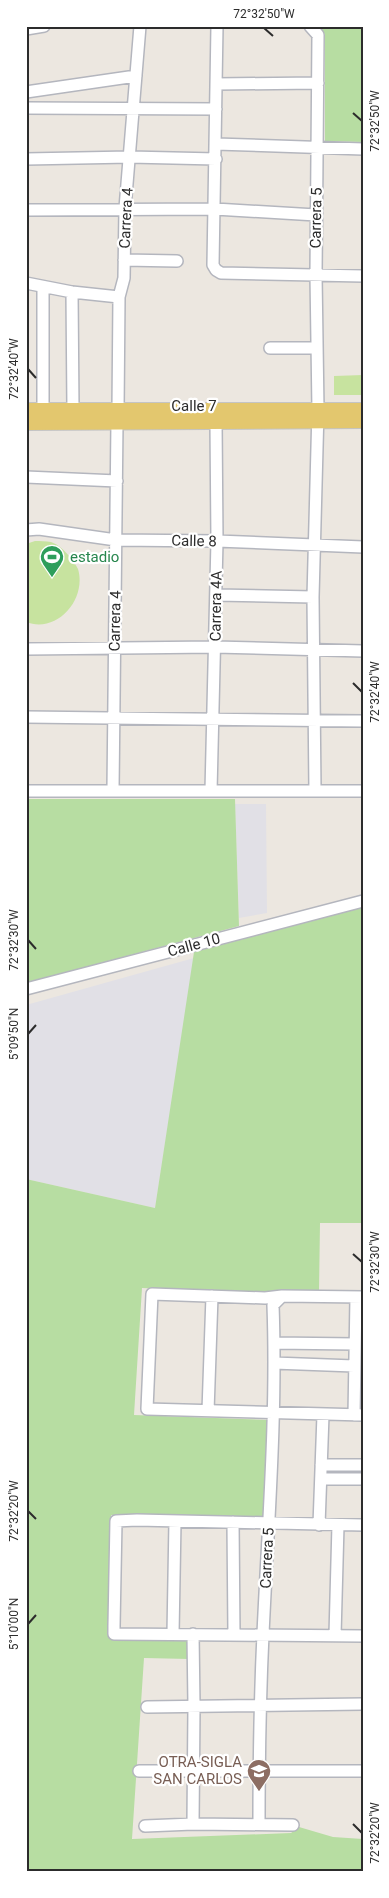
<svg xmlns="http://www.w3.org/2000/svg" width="389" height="1898" font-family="Roboto,sans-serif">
<rect width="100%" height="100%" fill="#ece7e0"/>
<!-- industrial -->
<path fill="#e1e0e6" d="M235 804H266L267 913 239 918Z
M194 958 155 1208 26 1179V1005Z"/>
<!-- green -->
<path fill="#b7dda2" d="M320 26H363V142L325 141V35Z
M26 799H235L239 926 26 983Z
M363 907V1223H320L319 1292 266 1293 142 1288 134 1415 268 1420 263 1518 111 1515 110 1639 189 1641V1659L144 1658 132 1839 291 1833 299 1827 333 1837 363 1839V1872H26V1179L155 1208 194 952Z"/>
<!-- pitch -->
<path fill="#c7e39f" d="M363 375V395H334V376Z
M35 541C40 541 46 541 51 542 59 545 64 550 69 556 72 560 76 565 78 569 87 599 57 634 26 622V544Z"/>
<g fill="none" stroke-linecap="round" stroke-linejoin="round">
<!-- minor casing -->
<g stroke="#b4b6be" stroke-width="14">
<path id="minor" d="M217 26 213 265 216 270 221 273 363 276
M310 26 318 35 316 275 318 410 313 597 315 791
M26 29 44 26
M217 84 318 83
M26 92 136 76
M26 108 216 109
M216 144 363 149
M26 159 130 157 216 159
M26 210 215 209 316 215
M124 260 177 261
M26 283 72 292 119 297
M72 292 73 410
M270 348H317
M43 410V287
M118 410 119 297 124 278 125 208 140 26
M26 477 117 481
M26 530 39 529 116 540 217 541 363 547
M216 595 313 597
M26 649 215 647 363 651
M26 717 363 721
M113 790 117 422
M26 791H363
M211 791 217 541 216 422
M26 989 363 901
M363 1297 282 1296 265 1298 152 1294 147 1409 363 1415
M274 1343 355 1344
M274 1363 354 1366
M208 1411 212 1296
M354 1415 356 1297
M321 1465H363
M321 1479H363
M233 1522 234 1635
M319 1525 323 1415
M363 1525 137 1520 116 1521 114 1626V1634L363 1636
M173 1634 175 1521
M335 1635 338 1525
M147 1707 363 1704
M139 1771H363
M259 1823C259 1760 260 1697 263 1634 268 1525 277 1414 273 1305L282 1296
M193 1824 194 1706 193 1634
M145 1826 193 1824 293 1825"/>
</g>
<!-- major casing -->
<g stroke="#c4c4c4" stroke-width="16">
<path id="major" d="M26 410H363
M26 423 363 421"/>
</g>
<!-- minor -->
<use href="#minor" stroke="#fff" stroke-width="11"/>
<!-- major -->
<use href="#major" stroke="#e3c76e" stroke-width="14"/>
</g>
<!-- ticks -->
<path fill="none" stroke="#2c2c2c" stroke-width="2" d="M264 28 273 36M353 113 362 121M28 369 36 378M353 683 362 692M28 940 36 949M28 1034 36 1025M353 1254 362 1262M28 1511 36 1519M28 1624 36 1615M353 1824 362 1833"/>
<!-- icons -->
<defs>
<g id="stadium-pin" transform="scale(1.25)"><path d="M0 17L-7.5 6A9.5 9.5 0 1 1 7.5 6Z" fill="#2e9e5b" stroke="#fff"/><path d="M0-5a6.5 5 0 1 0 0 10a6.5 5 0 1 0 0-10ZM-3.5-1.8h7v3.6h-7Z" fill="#fff"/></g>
<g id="school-pin" transform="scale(1.25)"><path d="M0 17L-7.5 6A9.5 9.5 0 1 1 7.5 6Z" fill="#8d6e63" stroke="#fff"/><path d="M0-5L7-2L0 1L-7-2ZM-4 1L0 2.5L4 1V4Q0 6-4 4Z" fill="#fff"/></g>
</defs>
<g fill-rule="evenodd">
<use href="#stadium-pin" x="52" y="557"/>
<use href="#school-pin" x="259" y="1771"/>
</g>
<g text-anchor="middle" stroke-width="4.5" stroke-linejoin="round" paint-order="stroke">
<!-- street labels -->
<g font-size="15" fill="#2c2c2c" stroke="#fff">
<text transform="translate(126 218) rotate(-87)" y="5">Carrera 4</text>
<text transform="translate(316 218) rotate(-89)" y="5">Carrera 5</text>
<text x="194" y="411">Calle 7</text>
<text transform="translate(194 541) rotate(1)" y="5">Calle 8</text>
<text transform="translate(216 606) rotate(-89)" y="5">Carrera 4A</text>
<text transform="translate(115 621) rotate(-89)" y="5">Carrera 4</text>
<text transform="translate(194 945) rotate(-15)" y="5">Calle 10</text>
<text transform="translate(267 1558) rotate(-87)" y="5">Carrera 5</text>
</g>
<!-- leisure labels -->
<g font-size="15" fill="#27864d" stroke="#fff" text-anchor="start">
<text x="70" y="562">estadio</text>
</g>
<!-- education labels -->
<g font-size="15" fill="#785e54" stroke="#fff" text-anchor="end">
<text x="242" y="1767">OTRA-SIGLA<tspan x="242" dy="17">SAN CARLOS</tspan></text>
</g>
</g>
<!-- border -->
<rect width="389" height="1898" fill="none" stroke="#ffffff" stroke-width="55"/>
<rect x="28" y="28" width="334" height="1842" fill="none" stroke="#2c2c2c" stroke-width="2"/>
<g font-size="12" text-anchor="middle" fill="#2c2c2c">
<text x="264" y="18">72°32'50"W</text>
<text transform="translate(375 121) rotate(-90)" y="4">72°32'50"W</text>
<text transform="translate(14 369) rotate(-90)" y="4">72°32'40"W</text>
<text transform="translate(375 692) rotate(-90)" y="4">72°32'40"W</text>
<text transform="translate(14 940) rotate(-90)" y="4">72°32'30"W</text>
<text transform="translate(14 1034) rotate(-90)" y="4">5°09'50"N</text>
<text transform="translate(375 1262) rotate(-90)" y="4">72°32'30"W</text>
<text transform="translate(14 1511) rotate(-90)" y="4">72°32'20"W</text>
<text transform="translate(14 1624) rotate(-90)" y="4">5°10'00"N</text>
<text transform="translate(375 1833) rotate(-90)" y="4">72°32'20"W</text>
</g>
</svg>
